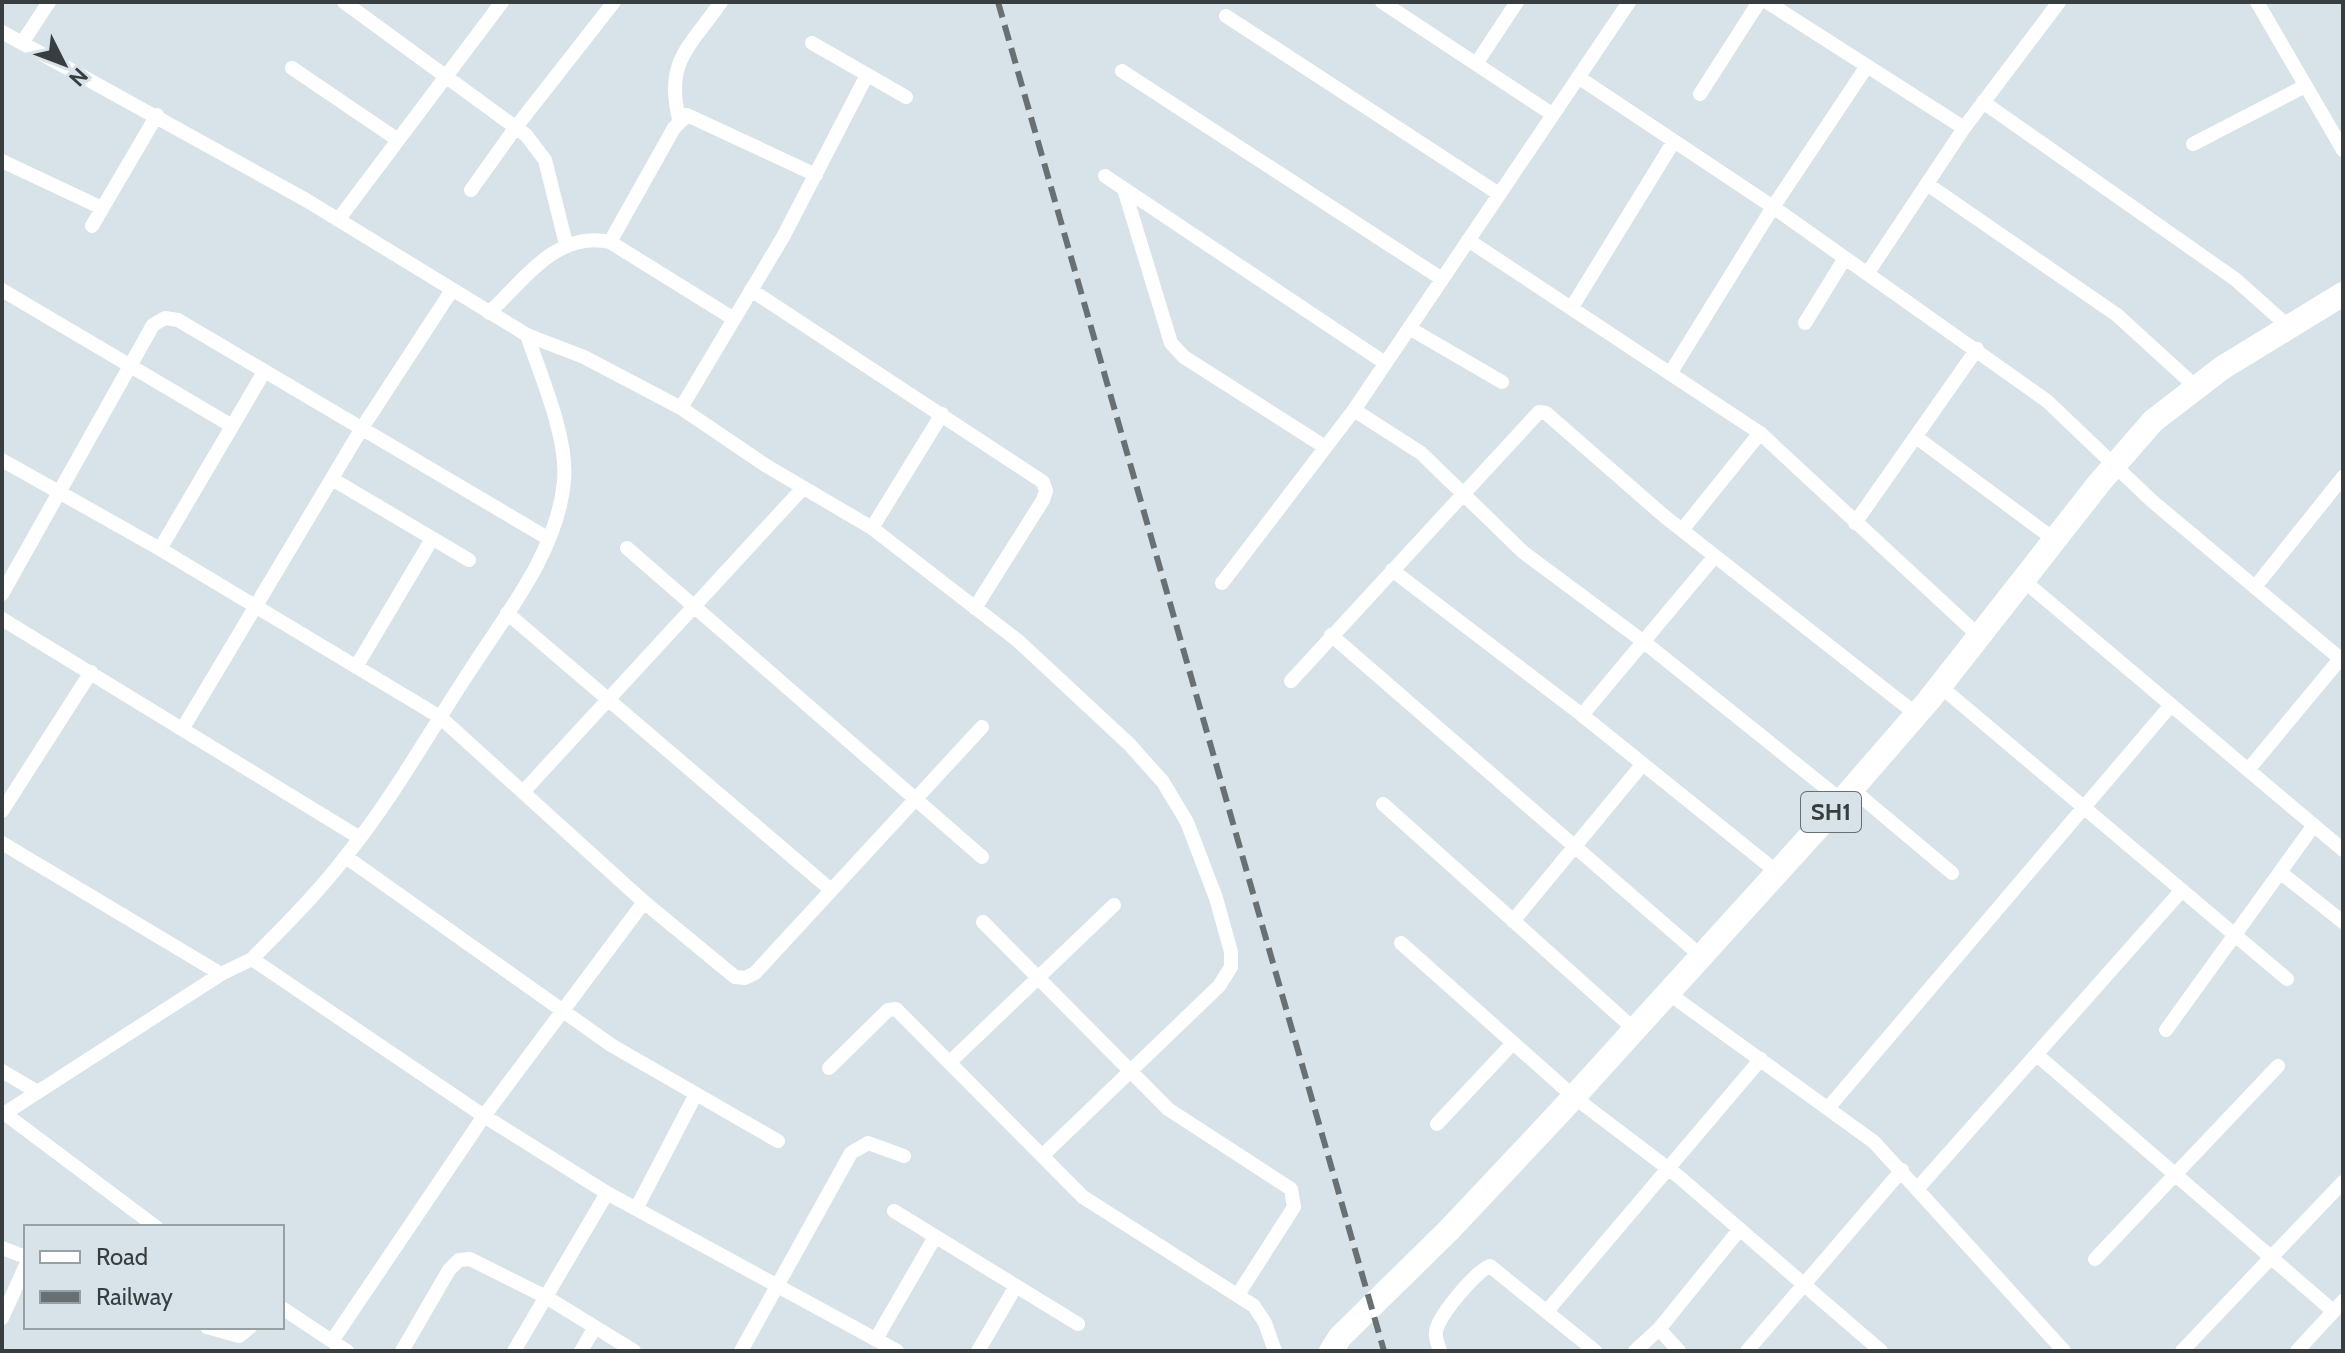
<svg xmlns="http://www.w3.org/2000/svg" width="2345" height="1353" font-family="Cabin,sans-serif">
<rect width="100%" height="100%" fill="#d7e3e8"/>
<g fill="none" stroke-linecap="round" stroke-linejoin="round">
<!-- street -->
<path stroke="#fff" stroke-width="14" d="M344 2 526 135 545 160 566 244
M1382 2 1552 114
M1767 2 1964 128
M2257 2 2343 150
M1226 16 1499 194
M2 32 306 200 527 335 584 357 681 408 765 465 872 528 1017 640 1129 744 1163 782 1187 822 1216 898 1231 952V967L1219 986 1042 1156
M22 43 49 2
M812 43 906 97
M1476 64 1517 2
M292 68 398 140
M1122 71 1442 279
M1578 77 1773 207 2047 401 2152 501 2343 661
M1700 94 1759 2
M1983 102 2235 279 2289 327
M679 119C665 61 689 48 721 2
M2193 144 2305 86
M2 161 102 208
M1105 176 1385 363
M1927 184 2117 315 2197 388
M1124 189 1171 343 1184 357 1325 447
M471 190 516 127 614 2
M338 220 502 2
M92 226 157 115
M1468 240 1760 433 1979 636
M610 242 674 128 687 115 816 175
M1867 274 1964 128 2059 2
M2 290 232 426
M751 290 1043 482 1046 491 1043 500 975 608
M1572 307 1674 141
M489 313C524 280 557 230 610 242L734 319
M1805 323 1845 258
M1409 328 1502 382
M1671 372 1773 207 1867 66
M681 408 783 237 867 75
M1354 410 1421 453 1523 552 1644 642 1841 800
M1916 437 2055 540
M2 460 160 549 440 717 644 902 735 977 745 978 755 973 982 727
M332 479 469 560
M1855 523 1977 349
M872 528 942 414
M1682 530 1760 433
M627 548 982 857
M160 549 264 372
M1392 570 1582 715 1777 872
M2023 580 2343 850
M1222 583 1354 410 1629 2
M2255 587 2343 477
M2 594 153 325 165 318 178 320 549 539
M507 613 831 890
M2 619 360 838
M1331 635 1701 956
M356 667 432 539
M1291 681 1539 412 1546 413 1664 516 1916 714
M1940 686 2287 979
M1582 715 1715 556
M183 728 362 428 452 290
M2248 770 2340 659
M1852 789 1952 873
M523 792 803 488
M1383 804 1634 1029
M2 811 91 672
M2 843 221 974
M346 857 611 1045 778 1141
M2281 873 2343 922
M1513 921 1642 765
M983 922 1168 1109 1291 1189 1294 1207 1239 1293
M1401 943 1574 1097 1678 1176 1881 1351
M252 959C284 926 318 893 346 856 393 798 430 731 471 669 507 613 558 550 564 481 568 437 541 377 527 335
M1668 993 1874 1142 2064 1351
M2166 1030 2314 825
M2037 1055 2333 1311
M950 1062 1114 905
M829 1068 888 1010 896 1009 1083 1197 1254 1306 1265 1323 1275 1351
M2 1071 36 1091
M1829 1107 2171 705
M4 1113 156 1227
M2 1115 221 974 252 959 484 1116 607 1193 897 1351
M1437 1124 1513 1043
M1918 1188 2182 890
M636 1209 696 1094
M894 1211 1078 1324
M2 1248 26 1257
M2095 1259 2278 1066
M282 1308 347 1351
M1548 1310 1761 1059
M2 1318 26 1265
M207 1327 239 1336 250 1327
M1659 1329 1679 1351
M876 1339 935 1237
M332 1341 484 1116 644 902
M402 1351 449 1270 459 1260 470 1259 546 1297 634 1351
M514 1351 607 1193
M581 1351 595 1327
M741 1351 851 1153 868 1143 904 1156
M978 1351 1016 1286
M1440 1351C1438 1344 1435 1339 1436 1332 1437 1317 1476 1271 1490 1266L1595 1351
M1635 1351 1659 1329 1740 1229
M1747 1351 1902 1170
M2182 1351 2343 1182
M2297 1351 2343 1301"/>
<!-- primary -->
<path stroke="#fff" stroke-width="24" d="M1331 1351 1340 1337 1449 1230 1560 1112 1824 821 1929 700 2100 482 2153 421 2222 368 2343 294"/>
<!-- rail -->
<path stroke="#697073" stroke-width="6" stroke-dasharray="16 8" stroke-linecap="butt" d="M998 2 1384 1351"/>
</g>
<g text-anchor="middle" stroke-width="8" stroke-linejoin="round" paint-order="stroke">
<!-- shield labels -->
<rect fill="#d7e3e8" stroke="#686f72" stroke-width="2" x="1801" y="792" width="60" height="40" rx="6"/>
<g font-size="24" font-weight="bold" fill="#383d3f">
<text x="1831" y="820">SH1</text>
</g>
</g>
<!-- border -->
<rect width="2345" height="1353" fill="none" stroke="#383d3f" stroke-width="8"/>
<!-- legend -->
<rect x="24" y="1225" width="260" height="104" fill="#d7e3e8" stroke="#97a1a4" stroke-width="2"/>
<rect x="40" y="1251" width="40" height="12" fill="#ffffff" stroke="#97a1a4" stroke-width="2"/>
<text x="96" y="1265" font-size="24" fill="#383d3f">Road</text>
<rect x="40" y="1291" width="40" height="12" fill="#697073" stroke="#97a1a4" stroke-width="2"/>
<text x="96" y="1305" font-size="24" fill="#383d3f">Railway</text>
<!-- north arrow -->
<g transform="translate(64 64) rotate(132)" stroke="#d7e3e8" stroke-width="6" paint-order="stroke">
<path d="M0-6L14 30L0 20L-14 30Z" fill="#383d3f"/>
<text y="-12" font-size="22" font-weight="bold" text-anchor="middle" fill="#383d3f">N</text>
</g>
</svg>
